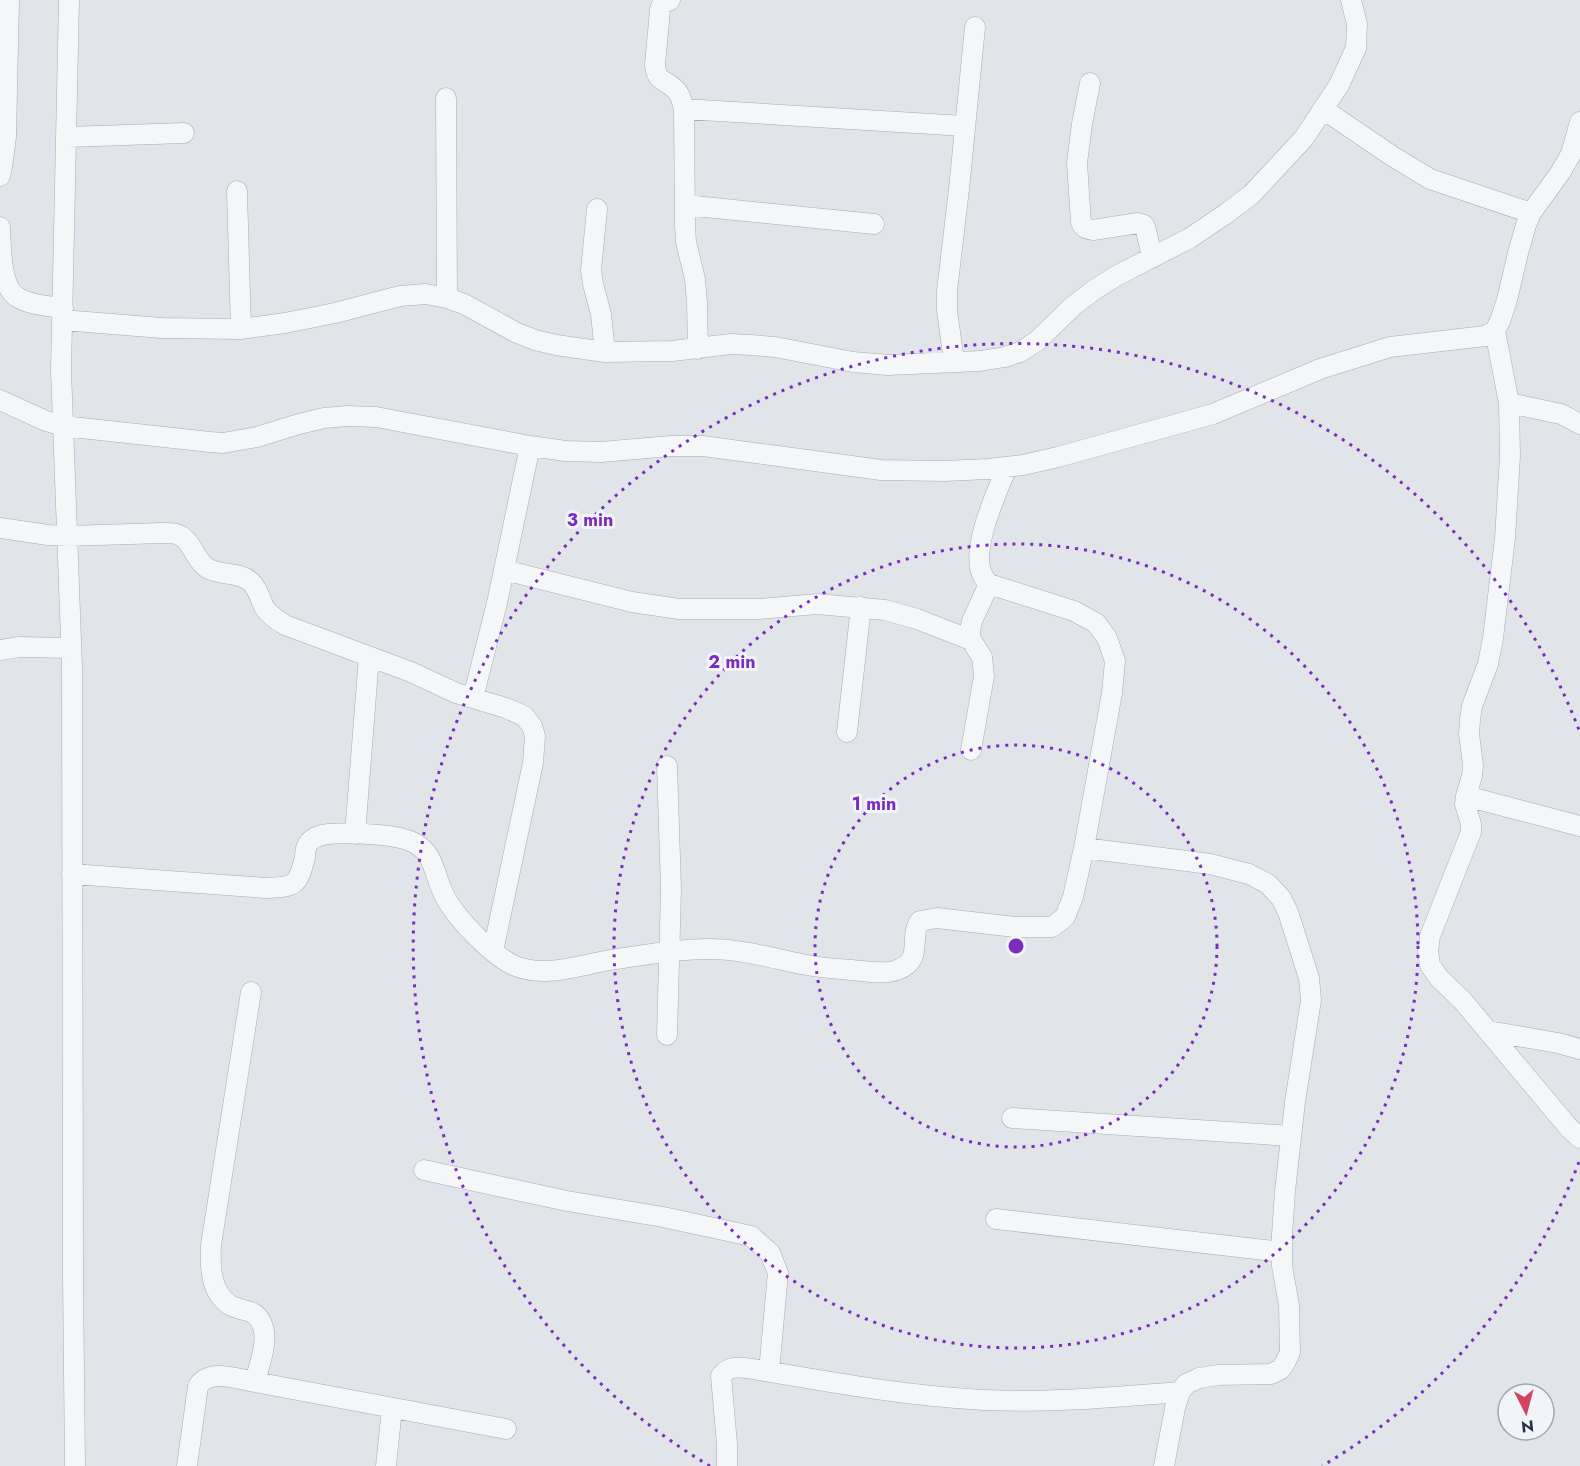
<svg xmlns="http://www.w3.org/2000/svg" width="1580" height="1466" font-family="Jost,sans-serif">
<rect width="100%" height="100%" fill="#e1e5ea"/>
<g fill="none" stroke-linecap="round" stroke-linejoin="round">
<!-- minor casing -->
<g stroke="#a6acb5" stroke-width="21">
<path id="minor" d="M69 0 61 370 72 667 73 1276 75 1466
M670 0 662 4 660 10 655 65C657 84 666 79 676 90 681 95 682 102 684 109L685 225 686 242 695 279 697 303 698 349
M1090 83 1082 124 1077 163 1081 222C1083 228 1087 229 1093 230L1138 223 1144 225 1146 230 1152 258
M446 98 447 298
M684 109 965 126
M1323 109 1392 156 1430 179 1531 213
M67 137 184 133
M0 176 2 167 6 137 9 0
M237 191 241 329
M685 205 874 224
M597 209 591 270 593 284 601 314 605 352
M0 227C1 246 0 286 17 297 30 305 48 306 63 308
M62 320 162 328 241 329 285 323 335 313 400 296 426 294 447 298 464 304 517 333 535 340 556 345 605 352 672 351 731 344 751 345 775 347 853 362 888 365 980 361 1005 357 1020 352 1037 341 1073 306 1094 290 1116 276 1190 238 1227 213 1252 194 1304 138 1339 85 1356 48 1357 24 1351 0
M1495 331 1509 403 1510 456 1505 538 1493 638 1488 664 1472 706 1470 720 1469 734 1473 765 1472 776 1466 796 1465 804 1471 824V832L1430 936 1428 951 1430 965 1439 978 1462 1000 1569 1128 1580 1138
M954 362 947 310V291L959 189 975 27
M0 400 46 421 63 426 210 442 223 443 257 437 299 424 324 418 348 416 376 417 530 446 566 451 601 452 671 446H703L881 470 944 471 988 469 1023 465 1058 457 1213 414 1320 369 1390 347 1485 336 1495 331 1500 321 1507 300 1518 253 1526 225 1531 213 1560 173 1571 154 1580 122
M1509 403 1561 414 1580 424
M0 528 48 535 67 536 162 533C166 533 172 533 176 534 192 538 194 560 207 568 220 576 239 571 251 582 258 589 260 598 264 607 269 615 277 620 285 625L411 672 456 693 506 708 524 716 532 726 535 736 533 763 493 951
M504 570 632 602 679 609H759L817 604 885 610 917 619 971 640
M0 650 19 647 71 648
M473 698 497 603 530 446
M847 732 861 607
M971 750 984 676 982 657 971 640 970 631 972 621 989 584
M1466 796 1580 826
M355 834 369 657
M1084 848 1210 864 1249 874 1268 884 1281 898 1288 912 1309 978 1311 1000 1295 1102 1285 1191 1282 1235V1266L1289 1305 1290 1352 1286 1361 1281 1369 1271 1374 1218 1375 1199 1378 1186 1384 1180 1392 1175 1408 1164 1466
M72 874 266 888C295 887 298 886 305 857 305 853 306 847 308 844 310 840 315 837 319 836 333 831 384 834 400 838 439 846 431 876 448 902 461 923 491 954 513 965 544 979 579 965 610 960 643 955 677 949 709 949 743 949 775 959 807 965 822 968 837 969 852 970 866 971 884 975 897 970 925 960 908 937 920 921L937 918 1015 927H1052L1065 917 1073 897 1084 848 1112 693 1115 661 1107 638 1096 623 1074 611 989 584C987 581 984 579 983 576 969 551 997 492 1007 467
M251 992 211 1245C210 1266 210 1292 230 1305 243 1313 257 1307 263 1327 268 1344 259 1365 255 1382
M1488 1031 1558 1043 1580 1049
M667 1035 671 889 667 766
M1012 1118 1291 1136
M424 1170 567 1201 663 1217 751 1236 770 1253 778 1273 769 1371
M996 1219 1282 1252
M187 1466 198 1386C210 1368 237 1379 255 1382L506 1429
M386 1466 392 1408
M727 1466V1444L721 1376C729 1365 741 1367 753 1369 829 1382 906 1396 984 1400 1049 1403 1115 1397 1180 1392"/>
</g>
<!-- minor -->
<use href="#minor" stroke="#f4f6f8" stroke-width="20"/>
</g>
<!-- distance rings -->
<g fill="none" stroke="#7b2cbf" stroke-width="3" stroke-dasharray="3 6">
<circle cx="1016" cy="946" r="201"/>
<circle cx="1016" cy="946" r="402"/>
<path d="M1579 1162A603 603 0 0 1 1322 1466M710 1466A603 603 0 1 1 1579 730"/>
</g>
<circle cx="1016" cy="946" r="9" fill="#7b2cbf" stroke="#f1f4f8" stroke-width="3"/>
<g font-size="18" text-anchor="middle" font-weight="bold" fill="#7b2cbf" stroke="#f1f4f8" stroke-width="6" stroke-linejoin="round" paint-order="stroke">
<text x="590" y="526">3 min</text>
<text x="732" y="668">2 min</text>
<text x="874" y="810">1 min</text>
</g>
<!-- north arrow -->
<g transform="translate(1526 1412) rotate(174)"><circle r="28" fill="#f1f4f8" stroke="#a1a7b0" stroke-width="1.5"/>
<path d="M0-4.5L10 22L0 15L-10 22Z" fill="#d3425e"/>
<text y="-9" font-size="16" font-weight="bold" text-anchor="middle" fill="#293343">N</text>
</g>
</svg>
